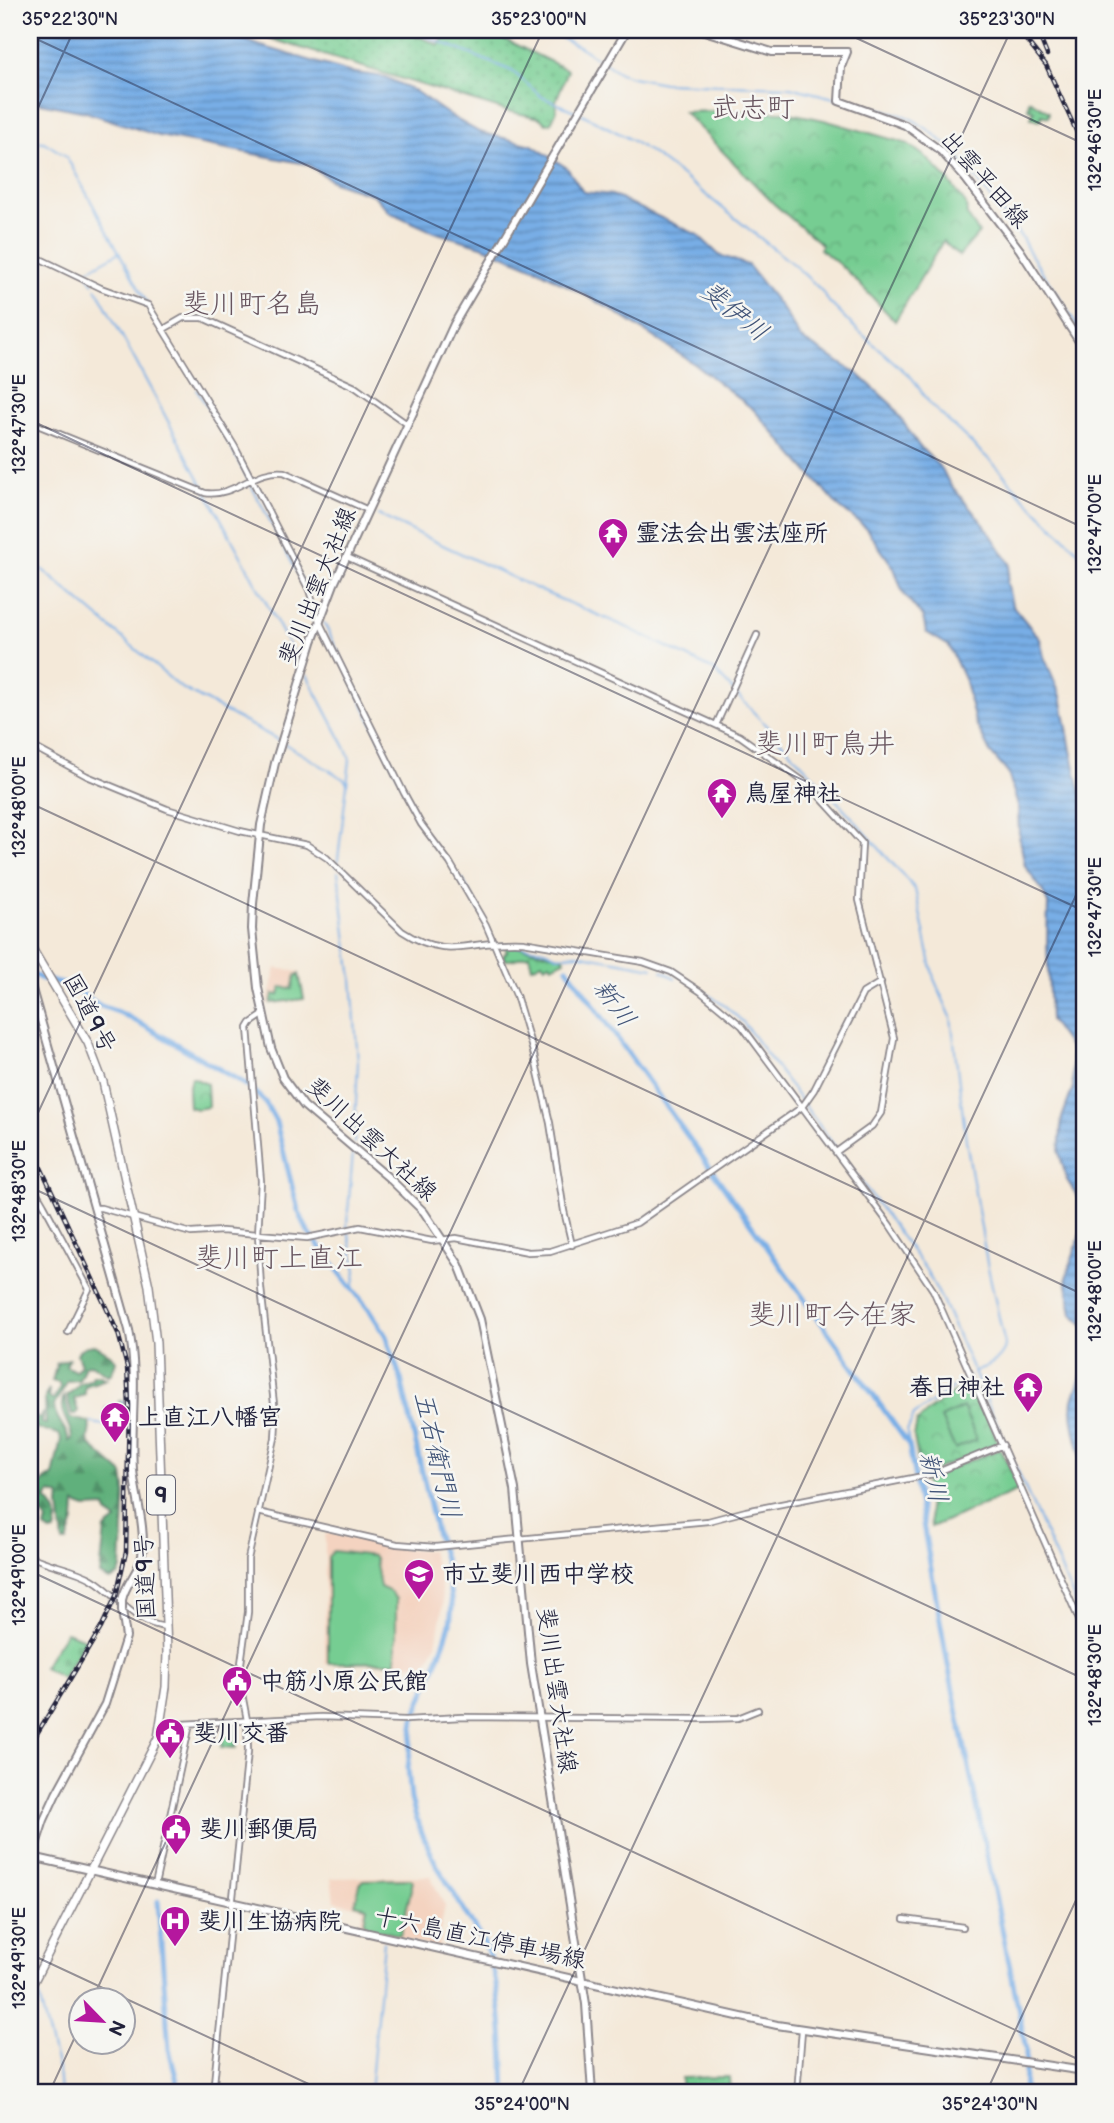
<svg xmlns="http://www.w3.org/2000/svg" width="1114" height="2123" font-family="'Balsamiq Sans','Klee One',sans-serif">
<defs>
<pattern id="grass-dots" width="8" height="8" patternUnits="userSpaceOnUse" patternTransform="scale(1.75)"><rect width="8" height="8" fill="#76cd92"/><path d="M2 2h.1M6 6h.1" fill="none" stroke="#66b07f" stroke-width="1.8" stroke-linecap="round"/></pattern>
<pattern id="forest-firs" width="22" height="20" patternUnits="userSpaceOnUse" patternTransform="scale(1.75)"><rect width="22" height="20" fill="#60b07c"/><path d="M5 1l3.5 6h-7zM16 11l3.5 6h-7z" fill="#4f8f67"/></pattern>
<pattern id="cemetery-stones" width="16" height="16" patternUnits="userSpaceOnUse" patternTransform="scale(1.75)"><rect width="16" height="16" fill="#76cd92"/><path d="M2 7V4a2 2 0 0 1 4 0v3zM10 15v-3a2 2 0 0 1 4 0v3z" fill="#66b07f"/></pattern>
<pattern id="park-crowns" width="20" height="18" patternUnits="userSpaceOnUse" patternTransform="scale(1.75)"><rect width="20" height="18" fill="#76cd92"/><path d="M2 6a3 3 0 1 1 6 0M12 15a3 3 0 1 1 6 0" fill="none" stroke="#66b07f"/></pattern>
<pattern id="water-rules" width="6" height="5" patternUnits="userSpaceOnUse" patternTransform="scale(1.75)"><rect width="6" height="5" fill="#78aee6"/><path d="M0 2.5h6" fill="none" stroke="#628dbc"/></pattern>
</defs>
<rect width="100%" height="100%" fill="#f6f6f2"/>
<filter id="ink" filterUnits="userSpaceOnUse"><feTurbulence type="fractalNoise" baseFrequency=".0143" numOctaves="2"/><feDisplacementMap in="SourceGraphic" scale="14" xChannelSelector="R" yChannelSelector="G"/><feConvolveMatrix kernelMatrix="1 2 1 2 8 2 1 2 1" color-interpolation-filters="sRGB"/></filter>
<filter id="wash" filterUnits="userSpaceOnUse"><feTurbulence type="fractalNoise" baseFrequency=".00686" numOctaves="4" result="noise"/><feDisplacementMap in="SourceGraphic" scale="28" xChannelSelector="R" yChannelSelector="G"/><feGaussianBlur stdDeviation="1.57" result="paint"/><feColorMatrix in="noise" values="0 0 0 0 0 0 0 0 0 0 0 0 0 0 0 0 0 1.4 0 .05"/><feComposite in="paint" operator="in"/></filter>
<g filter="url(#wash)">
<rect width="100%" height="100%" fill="#f4e9d9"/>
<!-- built -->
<path fill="#f4d3c0" d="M276 968 299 972 305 1000 267 1004Z
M328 1533 404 1549 430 1550 439 1573 443 1604 436 1645 426 1664H325V1536Z
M430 1876 445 1906 439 1935 441 1936 439 1948 359 1928 364 1908 334 1901 331 1878Z"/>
<!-- grass -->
<path fill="url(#grass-dots)" stroke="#4c7866" stroke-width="2" d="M242 30H403L439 45 446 30H485L568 70 556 101V112L551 123 546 124 540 118 507 111Z"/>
<!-- forest -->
<path fill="url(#forest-firs)" stroke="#41695c" stroke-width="2" d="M95 1345 110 1354 116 1361 112 1373 108 1375 91 1364 85 1365 79 1380 67 1381C65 1389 55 1401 54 1405 54 1419 68 1428 69 1441L72 1439C72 1423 56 1414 64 1396L70 1418 89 1422C92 1431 86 1436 89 1444L123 1474 125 1488 121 1568 119 1575 110 1580 100 1575 105 1529 117 1520 107 1513 105 1507 86 1508 75 1504 74 1521 67 1542H63L59 1505 60 1496 51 1493 46 1499C57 1510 59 1516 55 1532L52 1533 45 1528 47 1520 42 1514H34L30 1523V1497L47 1478 53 1476 61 1439 59 1434 30 1427V1418L40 1417 43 1414 42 1423 46 1424 45 1397 49 1389 48 1396 53 1400 60 1387 59 1383 52 1381 57 1363 69 1359 66 1366 75 1371 81 1365 77 1354C80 1346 88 1346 95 1345Z
M98 1375 106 1379 85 1386V1394L74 1399 78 1411 76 1414H72L67 1396 80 1383 92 1379V1376Z"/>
<!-- cemetery -->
<path fill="url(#cemetery-stones)" stroke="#4c7866" stroke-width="2" d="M1029 100 1049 112 1048 117 1042 115 1041 120 1031 118 1034 111 1028 109Z
M66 1632 85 1639V1641L62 1678 43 1667Z"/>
<!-- park -->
<path fill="url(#park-crowns)" stroke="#4c7866" stroke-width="2" d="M721 111 785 112 824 120 908 144 927 158 948 180 966 204 967 215 979 233 959 256 943 241 895 321 846 270 820 249 822 245 774 204 684 112Z
M517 946 564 957 565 960 552 966 550 963 545 966 542 962 532 967 529 955 511 960H505L503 956 507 951 505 947Z
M299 974 304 999 271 1003 273 994 279 995 281 987 292 989 296 975Z
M191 1077 207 1084 208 1107 197 1109 189 1107 188 1090Z
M971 1381 998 1442 958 1461 924 1474 919 1465 914 1437 917 1422 932 1408Z
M119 1401H123L124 1404 118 1426 106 1425 105 1423 106 1408H117Z
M1000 1449 1021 1489 931 1527 925 1478Z
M235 1723 236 1748 221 1747 227 1724Z"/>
<!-- pitch -->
<path fill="#76cd92" stroke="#4c7866" stroke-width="2" d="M963 1407 976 1437 975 1440 955 1449 941 1418Z
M333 1551 373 1556 375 1558 380 1587 389 1591 396 1599V1662L328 1663V1558Z
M411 1879 413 1881 401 1933 399 1935 368 1928 364 1923 367 1907 355 1904 360 1884 364 1880Z
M729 2077 730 2093H682L681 2078Z"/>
<!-- water -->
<path fill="url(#water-rules)" stroke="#4d6890" stroke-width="2" d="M30 30H216L261 46 349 72 385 77 415 91 449 115 479 132 532 145 567 168 583 192 612 195 698 235 719 255 748 265 784 311 800 338 858 374 892 405 919 446 942 469 949 483 986 527 1010 564 1007 582 1012 605 1040 639 1044 657 1061 696 1071 750 1084 807V1325L1072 1314 1066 1278 1081 1232V1202L1067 1180 1059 1152 1062 1118 1073 1087 1072 1051 1050 1020 1047 942 1048 903 1042 890 1025 866 1019 835 1018 806 1008 773 990 752 975 722 965 681 949 646 926 632 923 617 903 593 894 568 865 527 838 506 754 410 696 365 609 308 537 269 482 246 434 232 389 212 374 195 334 182 307 164 159 136 86 112 30 101Z
M1084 1364V1466C1079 1450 1069 1417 1073 1401 1076 1387 1082 1380 1084 1364Z"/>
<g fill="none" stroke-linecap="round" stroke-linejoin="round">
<!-- stream -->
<path stroke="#78aee6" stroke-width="2" d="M411 30 512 71 542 97 577 112
M546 30 580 47 620 73 632 77 664 83 790 87 838 99
M857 104C876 109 898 111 915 121 960 147 989 199 1022 238L1028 250 1084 336
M582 114 628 138 650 152 686 179 794 265 821 290 829 302 853 326 912 378 931 405 997 467 1023 497 1084 557
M30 141 44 142 66 156 147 303
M93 283 86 271 118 253
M96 288 301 667
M197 390 230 445 307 591
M378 515 548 594 624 626 714 670 848 813 915 889 934 979 951 1017 966 1140 987 1263 1005 1345C1003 1362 986 1365 974 1373
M30 559 180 687 280 741
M324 623 406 792
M307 675 347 751 350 760 337 867
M285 744 344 779 346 782
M338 872 352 979 358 1062 354 1143
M462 879 480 911
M501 945 520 946 545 950 557 956 577 954 653 968
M662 971 675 978
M700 989 725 1006 743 1022 926 1270 942 1300 1084 1621
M353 1152 347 1224 356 1271 353 1290
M110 1410H120L123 1401
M92 1423 116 1427
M909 1445 907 1431 914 1415 969 1376
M36 1986 58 2069 60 2093
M370 2093 384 1942"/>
<!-- river -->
<path stroke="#78aee6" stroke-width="5" d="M567 968 909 1445 948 1665 1018 2007 1026 2050 1024 2093
M30 973 42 979 68 985 101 1006 121 1013 145 1026 248 1086 265 1102 276 1122 298 1210 308 1232 370 1311 386 1336 401 1379 436 1532 447 1568 452 1607 450 1624 444 1643 414 1719 408 1768 411 1799 418 1824 436 1864 486 1947C503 1996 503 2042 505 2093
M158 1901 169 2049 180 2093"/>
</g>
</g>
<g filter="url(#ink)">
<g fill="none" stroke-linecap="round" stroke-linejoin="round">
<!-- minor casing -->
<g stroke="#8b868a" stroke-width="8">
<path id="minor" d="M30 254 101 288 148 305 235 447 309 590 319 621 404 793 421 824 450 863 486 925 516 995 534 1055 550 1123 564 1211 572 1245
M164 329 183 318H203L355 387 407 424
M30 422 205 493C234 498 255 468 284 472L368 510
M347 557 740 736 810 786 862 843 859 900 894 1038 881 1113 872 1126 836 1152
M716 725 757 635
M30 745 87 776 167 809 240 831 307 845 327 858 402 931C450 963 473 938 523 942L643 962 671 972 701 992 742 1026 889 1224 933 1290 1084 1631
M30 1188 37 1193 44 1205 89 1289 68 1332
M94 1208H101L191 1233 222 1231 307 1238 360 1227 432 1241 456 1238 528 1252 550 1251 637 1223 802 1107 814 1090 863 993 881 982
M258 1512 397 1544 435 1547 708 1521 746 1511 933 1474 1003 1445
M30 1556C50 1566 73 1568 92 1579 121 1596 130 1622 166 1627
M161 1725 321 1717 406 1720 462 1717 700 1719 738 1718 758 1710
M155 1885 190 1724
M904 1919 963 1927
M213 2093 248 1751 247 1720 239 1678 248 1612V1559L275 1438 276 1422 261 1288 258 1234 261 1181 248 1028 251 1023 263 1015
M797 2093 802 2030"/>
</g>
<!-- major casing -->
<g stroke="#8b868a" stroke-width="10">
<path id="major" d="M701 30 772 52H847L841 67 839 101 905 125 941 151 965 178 1020 250 1084 349
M30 982 129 1330C139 1380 130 1422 133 1470 136 1498 146 1528 142 1556 139 1572 125 1584 122 1600
M122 1610 126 1637 105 1704 56 1794 44 1820 32 1857 777 2025 1084 2071
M592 2093 586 2004 531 1664 515 1489 480 1319 459 1265 424 1212 390 1179 304 1106 283 1078 271 1048 258 988 252 929 253 904 261 825 275 763 312 642 334 584 454 324 627 30"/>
</g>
<!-- highway casing -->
<g stroke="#8b868a" stroke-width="10">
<path id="highway" d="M30 945 88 1043 103 1082 149 1286 156 1343 167 1652 166 1687 158 1738 30 1989"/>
</g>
<!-- minor -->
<use href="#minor" stroke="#fff" stroke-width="4.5"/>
<!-- major -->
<use href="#major" stroke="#fff" stroke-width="6"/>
<!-- highway -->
<use href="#highway" stroke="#fff" stroke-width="7"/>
<!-- rail casing -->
<g stroke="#22223b" stroke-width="4.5">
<path id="rail" d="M1018 30 1046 65 1084 148
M1037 30 1047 55
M30 1144 118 1333 127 1367 129 1405 126 1552 116 1596 101 1628 30 1745"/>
</g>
<!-- rail -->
<use href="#rail" stroke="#f6f6f2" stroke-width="2" stroke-dasharray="5" stroke-linecap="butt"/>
<!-- major-bridge casing -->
<g stroke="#8b868a" stroke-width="10" stroke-linecap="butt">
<path id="major-bridge" d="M122 1610V1600"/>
</g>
<!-- major-bridge -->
<use href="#major-bridge" stroke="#fff" stroke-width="6"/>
</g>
</g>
<!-- ticks -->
<path fill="none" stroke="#22223b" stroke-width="2" stroke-opacity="0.45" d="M839 30 1084 144M30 36 1084 528M30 125 74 30M30 420 1084 911M30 803 1084 1295M30 1130 543 30M30 1187 1084 1679M30 1571 1084 2062M30 1954 328 2093M92 2000 1011 30M49 2093 80 2026M518 2093 1084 878M986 2093 1084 1883"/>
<!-- icons -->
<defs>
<g id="temple-pin" transform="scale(1.575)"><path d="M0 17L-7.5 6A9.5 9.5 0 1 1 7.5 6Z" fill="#b5179e" stroke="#f6f6f2"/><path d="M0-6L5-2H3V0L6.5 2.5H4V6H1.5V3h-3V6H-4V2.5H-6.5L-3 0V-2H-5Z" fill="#fff"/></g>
<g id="school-pin" transform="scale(1.575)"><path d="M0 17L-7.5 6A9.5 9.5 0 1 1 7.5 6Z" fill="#b5179e" stroke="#f6f6f2"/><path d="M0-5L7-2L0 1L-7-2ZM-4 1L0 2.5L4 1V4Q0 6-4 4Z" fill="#fff"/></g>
<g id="civic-pin" transform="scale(1.575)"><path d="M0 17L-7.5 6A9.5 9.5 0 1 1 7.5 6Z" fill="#b5179e" stroke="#f6f6f2"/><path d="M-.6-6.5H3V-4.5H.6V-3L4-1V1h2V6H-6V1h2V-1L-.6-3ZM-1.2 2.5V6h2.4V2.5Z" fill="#fff"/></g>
<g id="hospital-pin" transform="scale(1.575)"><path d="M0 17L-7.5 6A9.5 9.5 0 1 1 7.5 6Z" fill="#b5179e" stroke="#f6f6f2"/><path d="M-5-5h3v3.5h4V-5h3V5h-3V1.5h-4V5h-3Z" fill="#fff"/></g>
</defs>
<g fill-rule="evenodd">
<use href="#temple-pin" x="613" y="533"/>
<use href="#temple-pin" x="722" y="793"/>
<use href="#temple-pin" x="1028" y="1387"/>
<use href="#temple-pin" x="115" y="1417"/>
<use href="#school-pin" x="419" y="1574"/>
<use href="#civic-pin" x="237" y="1681"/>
<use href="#civic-pin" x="170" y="1733"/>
<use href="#civic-pin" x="176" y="1829"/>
<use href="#hospital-pin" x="175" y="1921"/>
</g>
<g text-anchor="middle" stroke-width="5" stroke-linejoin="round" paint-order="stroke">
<!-- shield labels -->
<rect fill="#f6f6f2" stroke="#626272" stroke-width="2" x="147" y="1475.5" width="28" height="39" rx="5"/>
<g font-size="23" font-weight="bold" fill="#22223b">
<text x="161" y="1503">9</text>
</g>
<!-- street labels -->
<g font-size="24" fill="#22223b" stroke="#f6f6f2">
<text transform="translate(985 179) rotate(49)" y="8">出雲平田線</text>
<text transform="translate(317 586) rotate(-68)" y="8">斐川出雲大社線</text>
<text transform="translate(90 1013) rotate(62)" y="8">国道9号</text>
<text transform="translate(372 1139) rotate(43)" y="8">斐川出雲大社線</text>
<text transform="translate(145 1577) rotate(-92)" y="8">国道9号</text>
<text transform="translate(557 1690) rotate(82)" y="8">斐川出雲大社線</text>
<text transform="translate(480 1938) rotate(12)" y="8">十六島直江停車場線</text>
</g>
<!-- poi labels -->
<g font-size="24" font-weight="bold" fill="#22223b" stroke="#f6f6f2" text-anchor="start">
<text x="636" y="541">霊法会出雲法座所</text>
<text x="745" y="801">鳥屋神社</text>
<text x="1005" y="1395" text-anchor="end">春日神社</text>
<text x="138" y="1425">上直江八幡宮</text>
<text x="442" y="1582">市立斐川西中学校</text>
<text x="260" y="1689">中筋小原公民館</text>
<text x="193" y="1741">斐川交番</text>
<text x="199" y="1837">斐川郵便局</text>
<text x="198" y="1929">斐川生協病院</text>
</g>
<!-- water labels -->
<g font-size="26" font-style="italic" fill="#405377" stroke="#f6f6f2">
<text transform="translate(735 311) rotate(39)" y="9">斐伊川</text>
<text transform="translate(615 1003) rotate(54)" y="9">新川</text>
<text transform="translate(438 1455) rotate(77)" y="9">五右衛門川</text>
<text transform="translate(934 1477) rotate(78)" y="9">新川</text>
</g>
<!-- quarter labels -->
<g font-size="28" fill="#68555f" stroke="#f6f6f2">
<text x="753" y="117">武志町</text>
<text x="252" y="313">斐川町名島</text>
<text x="825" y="753">斐川町鳥井</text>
<text x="279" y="1267">斐川町上直江</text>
<text x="832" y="1324">斐川町今在家</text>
</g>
</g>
<!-- margin -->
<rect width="1114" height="2123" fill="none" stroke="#f6f6f2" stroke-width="77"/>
<!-- north arrow -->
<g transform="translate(102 2021) rotate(115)"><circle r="33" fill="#f6f6f2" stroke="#a1a1a9" stroke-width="2"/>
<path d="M0-5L12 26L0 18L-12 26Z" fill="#b5179e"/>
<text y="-10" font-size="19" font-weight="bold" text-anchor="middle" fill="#22223b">N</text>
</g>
<rect x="38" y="38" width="1038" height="2046" fill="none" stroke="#22223b" stroke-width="2.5"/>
<g font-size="18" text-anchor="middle" fill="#22223b">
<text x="70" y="25">35°22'30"N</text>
<text x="539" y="25">35°23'00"N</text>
<text x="1007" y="25">35°23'30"N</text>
<text transform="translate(1095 140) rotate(-90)" y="6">132°46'30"E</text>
<text transform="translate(19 424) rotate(-90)" y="6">132°47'30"E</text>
<text transform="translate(1095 524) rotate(-90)" y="6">132°47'00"E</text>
<text transform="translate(19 807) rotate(-90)" y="6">132°48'00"E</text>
<text transform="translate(1095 907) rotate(-90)" y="6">132°47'30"E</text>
<text transform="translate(19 1191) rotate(-90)" y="6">132°48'30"E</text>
<text transform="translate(1095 1291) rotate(-90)" y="6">132°48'00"E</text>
<text transform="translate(19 1575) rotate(-90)" y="6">132°49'00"E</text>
<text transform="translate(1095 1675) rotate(-90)" y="6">132°48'30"E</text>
<text transform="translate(19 1958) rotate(-90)" y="6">132°49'30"E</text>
<text x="522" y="2110">35°24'00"N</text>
<text x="990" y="2110">35°24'30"N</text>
</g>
</svg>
